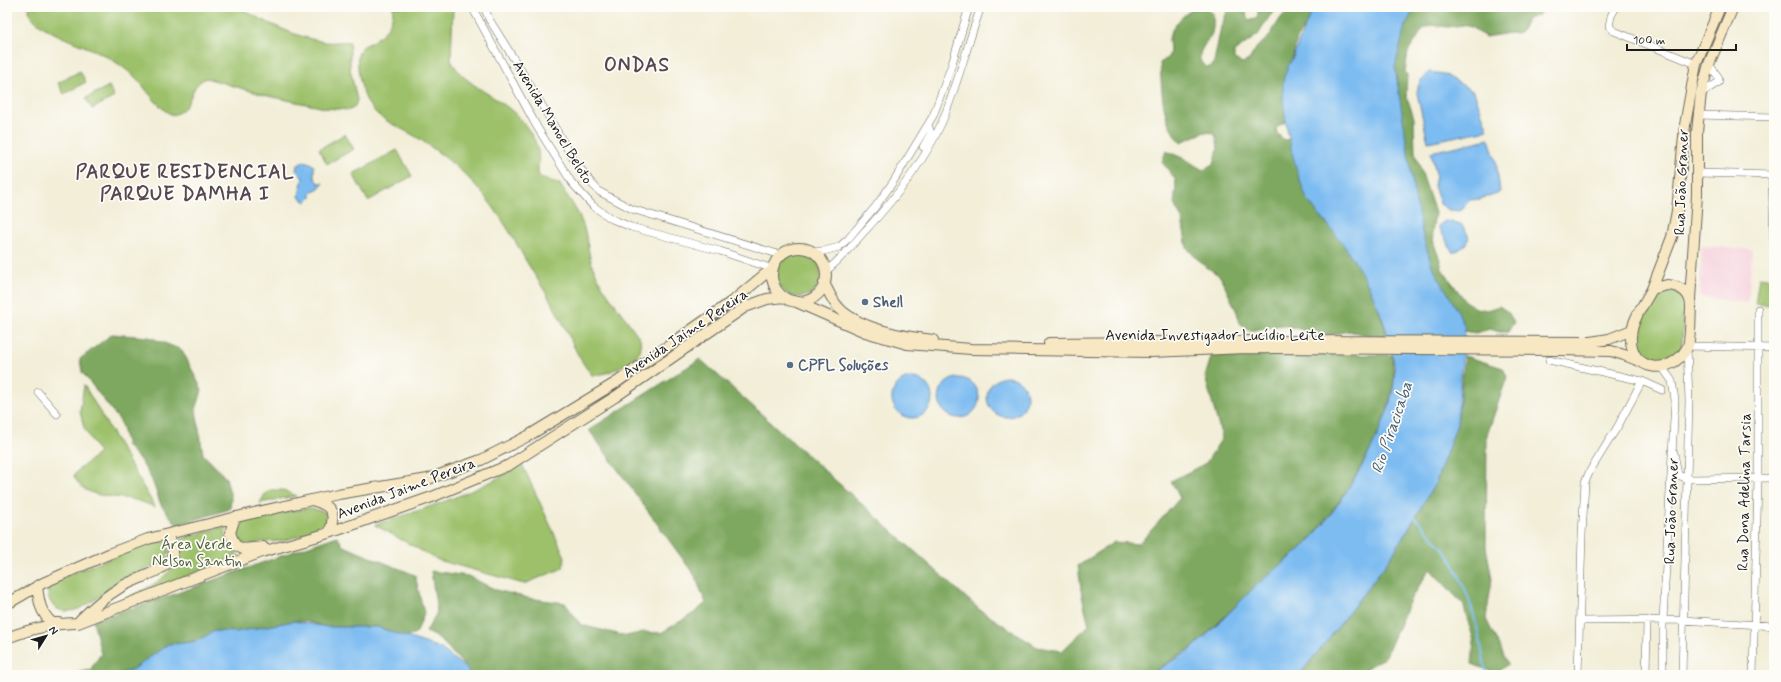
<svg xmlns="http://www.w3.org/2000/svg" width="1781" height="682" font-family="Mynerve,sans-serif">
<rect width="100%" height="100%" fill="#fdfcf7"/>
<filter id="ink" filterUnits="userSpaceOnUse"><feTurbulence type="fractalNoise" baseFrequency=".025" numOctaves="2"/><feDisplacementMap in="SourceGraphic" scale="8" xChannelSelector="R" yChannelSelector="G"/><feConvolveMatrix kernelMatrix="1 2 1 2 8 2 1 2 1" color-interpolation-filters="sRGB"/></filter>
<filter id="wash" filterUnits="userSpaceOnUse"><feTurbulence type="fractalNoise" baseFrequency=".012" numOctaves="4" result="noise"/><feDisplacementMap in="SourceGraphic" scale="16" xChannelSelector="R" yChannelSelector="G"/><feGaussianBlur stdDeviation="0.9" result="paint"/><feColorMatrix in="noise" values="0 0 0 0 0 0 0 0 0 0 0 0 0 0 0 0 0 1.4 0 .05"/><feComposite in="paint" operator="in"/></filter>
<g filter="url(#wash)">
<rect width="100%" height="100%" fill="#f2eed8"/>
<!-- built -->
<path fill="#f5cfdb" d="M1702 246 1752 250 1748 303 1699 297Z"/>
<!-- green -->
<path fill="#9dc16b" stroke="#5c6e44" d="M29 7H238C265 22 295 37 325 42 334 43 342 41 350 42V69L357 100 355 106 350 110 325 108 268 96 206 78C186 87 196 107 173 115 160 111 146 88 135 77 125 68 112 59 100 53 85 45 26 28 29 7Z
M393 7H453L451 60C464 87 501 96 520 119 528 128 536 139 538 151 542 173 527 176 559 183 568 198 579 211 584 228 588 241 588 254 593 267 604 294 625 315 640 339L641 346 640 352C626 365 612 373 593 376 577 359 570 336 559 316 549 296 536 278 525 259 511 233 496 208 476 186 460 168 440 153 421 140 404 128 374 120 366 99 361 89 354 59 360 50 362 46 367 45 370 43 383 35 394 24 393 7Z
M80 71 86 82 64 94 58 83Z
M109 86 114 97 92 109 86 98Z
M345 134 354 149 327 164 319 149Z
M397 150 412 176 368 201 353 174Z
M777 275a22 22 0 1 1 44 0a22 22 0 1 1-44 0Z
M1759 277 1774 279V305L1755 304Z
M1666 292H1676C1688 303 1684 310 1683 325 1682 332 1683 341 1681 347 1677 359 1655 368 1644 359 1639 355 1638 349 1638 342 1635 318 1647 306 1666 292Z
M84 385 155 507C148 504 142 502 135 500 114 495 84 500 74 476L77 471 99 453 84 428 80 411Z
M522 464 565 557 563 568 524 584 438 560 375 525C425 508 478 493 522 464Z
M270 490H283L296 496 260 503 265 494Z
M310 508 325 512 328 523 326 528 282 541 263 542 249 545 242 543 237 538 235 532 238 525 248 519Z
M227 526C222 539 229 549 239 556L106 607C136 592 184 580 179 539Z
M164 539 168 541 169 552 167 558C152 568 135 574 119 582 103 591 77 621 56 608 49 603 47 595 48 586L54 580 159 540Z"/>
<!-- forest -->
<path fill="#7ea75f" stroke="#4d623e" d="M1201 7 1213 13C1213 20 1214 26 1212 33 1208 43 1196 51 1201 62L1206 67H1210L1214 62 1221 27 1229 7H1245L1247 18 1250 20 1256 19 1258 15V7H1279L1269 17 1258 35 1234 52V59L1243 63 1249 60 1257 47 1268 38 1280 19 1290 7H1314C1314 21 1299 30 1296 42 1289 67 1291 94 1290 120L1278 126 1276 129 1277 133 1284 140 1291 139 1302 186 1326 224 1331 227 1368 272 1387 336H1372L1348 331 1335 334 1320 335 1292 327 1281 325 1249 331 1240 323 1237 312 1220 276 1202 264 1187 248 1182 219 1174 204 1176 187 1175 179 1162 162 1166 151 1185 159 1203 170 1213 165C1218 152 1220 145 1214 133L1205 132 1181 142 1178 140C1161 117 1162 90 1160 63 1162 60 1168 59 1169 55 1171 50 1169 44 1169 39 1170 27 1189 7 1201 7Z
M1402 7H1544L1538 16 1527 19 1521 32 1517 34 1510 33 1485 37 1471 27 1463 25 1448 27 1432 25 1423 29 1408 52 1405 72 1407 75 1406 94 1414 118 1415 152 1435 213 1432 232 1434 244 1440 260 1442 269 1466 302 1476 308 1487 310 1499 306 1508 312 1514 322 1508 332H1499L1490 329 1475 333 1464 331 1433 284 1384 98Z
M112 334 149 337 182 350 202 390 196 410 203 454 226 478 231 497 230 509 177 525 161 505 152 480 140 460 127 446 120 421 82 372 80 359Z
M1212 354 1392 355 1394 380 1387 411 1375 441 1349 488 1311 539 1261 582 1194 646 1148 675H469L468 670 440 639 426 632 437 612 431 571 468 576 496 590 528 598 565 603 581 625 626 636 644 632 661 633 694 613 706 603 695 576 589 430 700 359 980 610 1037 647 1062 651 1089 625 1082 596 1078 566 1114 542 1139 544 1180 498 1171 481 1206 463 1222 438 1205 377Z
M1465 356 1503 368 1507 377 1487 435 1486 547 1492 579 1486 619 1508 664 1496 673 1472 664 1474 641 1463 604 1430 569 1410 600 1386 656 1357 675H1299L1338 627 1392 556 1420 510 1457 424Z
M337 536 343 546 415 575 424 613 417 632 407 637 377 627H327L305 621H294L236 632 214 631 198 641 184 643 168 644 135 668 118 675H67L90 670 101 654 93 620 158 600Z"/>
<!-- water -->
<path fill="#7dbcf1" stroke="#4c6c86" d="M1315 7H1415L1405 26 1395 67 1415 198 1423 236 1432 266 1458 311 1465 328 1457 424 1436 482 1392 556 1338 627 1299 675H1148C1164 665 1182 657 1196 645 1218 625 1238 603 1259 583 1276 568 1296 555 1311 539 1343 503 1401 413 1394 364 1387 318 1365 273 1337 236 1329 225 1317 214 1309 202 1296 180 1278 101 1284 77 1286 69 1291 62 1294 55 1300 38 1306 22 1315 7Z
M1429 72 1444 74 1474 92 1488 130 1428 142 1417 93C1418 83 1422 78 1429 72Z
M1489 139 1496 161 1500 192 1480 199 1470 200 1460 211 1449 210 1440 204 1434 186 1436 174 1431 152Z
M304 161 310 163 314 166V177L318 183H323L319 188 311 192V197L306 202 299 197 303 177 296 170 297 166Z
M1445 221 1461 224C1473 240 1471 243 1453 253L1438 226Z
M987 397a20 20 0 1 1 40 0a20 20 0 1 1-40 0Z
M892 398a20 20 0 1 1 40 0a20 20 0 1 1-40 0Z
M939 398a20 20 0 1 1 40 0a20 20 0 1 1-40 0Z
M294 621 327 627H377L440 648 468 670 469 675H119L135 668 168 644 184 643 197 641 214 631 236 632Z"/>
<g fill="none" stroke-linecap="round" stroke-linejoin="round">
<!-- stream -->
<path stroke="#7dbcf1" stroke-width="2" d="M1414 516C1425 529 1441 544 1450 558 1471 594 1480 634 1486 675"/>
</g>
</g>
<g filter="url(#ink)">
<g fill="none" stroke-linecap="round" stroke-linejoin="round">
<!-- street casing -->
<g stroke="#67665e" stroke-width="8">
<path id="street" d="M472 7 537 127 572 183 593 206 612 219 631 227 720 251 773 269
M484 7 489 19 529 83 572 157 592 184 600 192 632 209 781 255
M1616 7 1611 16 1609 26 1614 31 1696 64
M1701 93 1719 82V78L1709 64
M1698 115 1774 117
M923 147 931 133 928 125
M1697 173 1774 175
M1772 175 1774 246
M810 251H824L839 247 848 239 876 206 893 182 933 116 952 64 969 7
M825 272C839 261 851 247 863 233 894 200 924 163 942 122 958 84 967 45 981 7
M1688 346 1774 348
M1549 360 1642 381 1662 390
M1662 367 1672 381 1675 400 1663 620V675
M38 392 57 414
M1674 453 1678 475 1688 479 1774 478
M1580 621 1683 620 1774 626
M1578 675 1582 535 1585 482 1590 471 1618 426 1642 381
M1646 675 1647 621
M1682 675 1689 401 1687 347
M1753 675 1758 479V309"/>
</g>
<!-- secondary casing -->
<g stroke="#67665e" stroke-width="12">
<path id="secondary" d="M772 275a27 27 0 1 1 54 0a27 27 0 1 1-54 0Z
M824 283C829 292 833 303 840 309 861 329 904 337 933 340
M1667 285C1681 286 1692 293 1691 309 1690 318 1691 341 1687 348 1671 377 1629 372 1631 336 1632 319 1645 303 1652 289Z
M1652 289 1672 237 1677 211 1685 125 1696 64 1720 7
M1690 299 1697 195V132L1701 93 1709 64 1733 7
M794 301 865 332 907 344 971 349 1151 352 1246 348 1558 350 1611 351 1624 355 1642 362
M1049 343 1250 341 1591 342 1609 339 1632 330
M312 500C332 506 337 512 329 533
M235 517 230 533 235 545 243 549 263 547
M37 586C39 602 40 612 52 623H59
M7 604 43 583 111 553 148 539 249 514 338 494 428 479 481 460 528 436 617 382 734 300 764 275 772 271
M80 620C93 607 106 596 121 587 134 579 162 572 170 560 176 551 172 543 166 535
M7 638C30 629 53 623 78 623L262 552 329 533 432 497 509 465 615 397 745 307 767 299 784 297"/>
</g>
<!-- street -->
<use href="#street" stroke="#fff" stroke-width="7"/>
<!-- secondary -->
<use href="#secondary" stroke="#f7e8c3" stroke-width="10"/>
</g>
</g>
<!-- markers -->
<g fill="#5c6f8a" stroke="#fdfcf7" stroke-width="1.5">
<circle cx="865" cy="302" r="4"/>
<circle cx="790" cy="365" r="4"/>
</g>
<g text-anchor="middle" stroke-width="3.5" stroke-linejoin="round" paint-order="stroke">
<!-- street labels -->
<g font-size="15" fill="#1c1c1c" stroke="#fdfcf7">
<text transform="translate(553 122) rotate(59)" y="5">Avenida Manoel Beloto</text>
<text transform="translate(1681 182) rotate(-88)" y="5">Rua João Graner</text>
<text transform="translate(685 333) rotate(-34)" y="5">Avenida Jaime Pereira</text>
<text x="1215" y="340">Avenida Investigador Lucídio Leite</text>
<text transform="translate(406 488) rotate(-21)" y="5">Avenida Jaime Pereira</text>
<text transform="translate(1744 492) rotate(-89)" y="5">Rua Dona Adelina Tarsia</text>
<text transform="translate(1671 511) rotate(-88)" y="5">Rua João Graner</text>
</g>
<!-- service labels -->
<g font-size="15" font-weight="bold" fill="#4e5e75" stroke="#fdfcf7" text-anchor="start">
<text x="873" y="307">Shell</text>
<text x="798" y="370">CPFL Soluções</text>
</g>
<!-- park labels -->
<g font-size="15" fill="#505e3c" stroke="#fdfcf7">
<text x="197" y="549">Área Verde<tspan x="197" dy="17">Nelson Santin</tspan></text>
</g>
<!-- water labels -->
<g font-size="16" font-style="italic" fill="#435c71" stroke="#fdfcf7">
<text transform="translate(1391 427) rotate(-71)" y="6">Rio Piracicaba</text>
</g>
<!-- district labels -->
<g font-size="19" font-weight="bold" letter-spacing="1" fill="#564751" stroke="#fdfcf7">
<text x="637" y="71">ONDAS</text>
<text x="185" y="178">PARQUE RESIDENCIAL<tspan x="185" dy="22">PARQUE DAMHA I</tspan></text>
</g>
</g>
<!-- margin -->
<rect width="1781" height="682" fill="none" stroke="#fdfcf7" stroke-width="24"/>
<!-- north arrow -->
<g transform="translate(46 636) rotate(53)" stroke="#fdfcf7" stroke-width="3" paint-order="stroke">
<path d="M0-3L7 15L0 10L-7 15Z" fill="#1c1c1c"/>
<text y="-6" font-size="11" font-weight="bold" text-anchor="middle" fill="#1c1c1c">N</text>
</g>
<!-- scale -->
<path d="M1627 44v6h109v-6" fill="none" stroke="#1c1c1c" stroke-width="2"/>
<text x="1633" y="44" font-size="12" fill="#1c1c1c" stroke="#fdfcf7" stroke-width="3" paint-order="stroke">100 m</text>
</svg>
